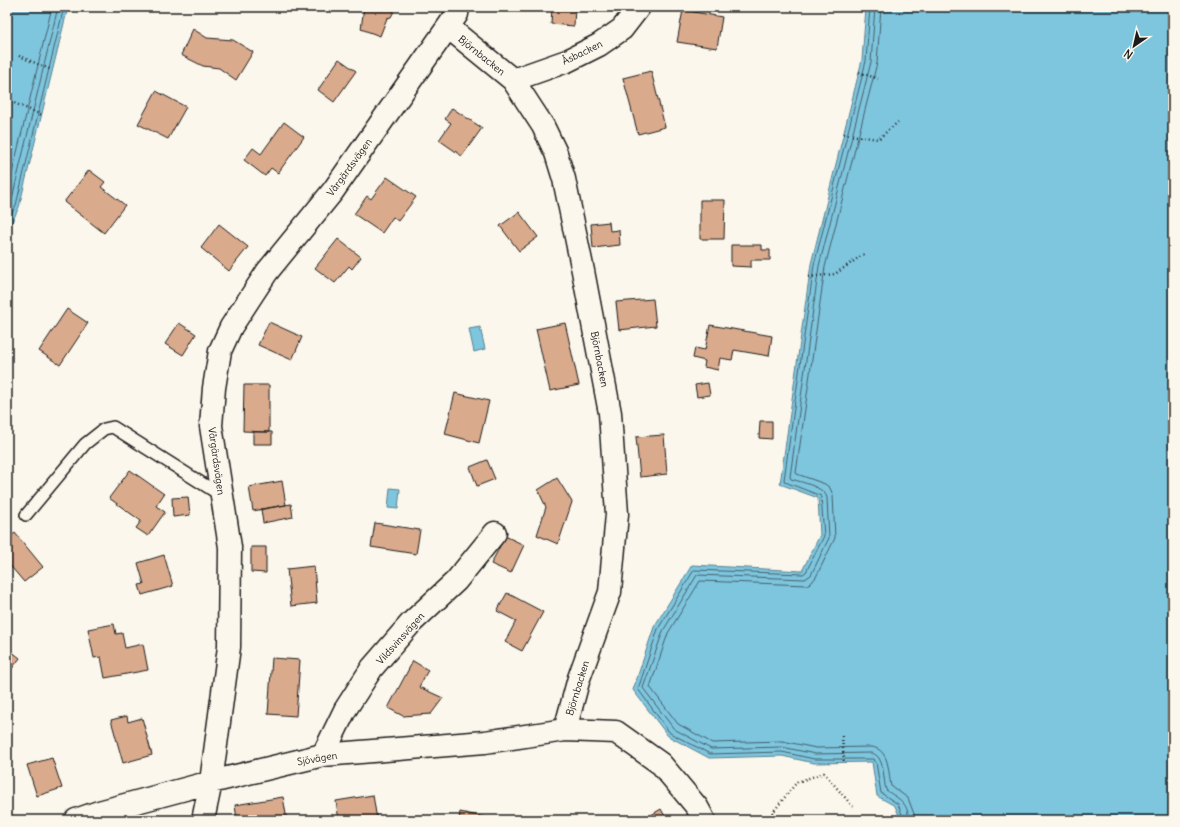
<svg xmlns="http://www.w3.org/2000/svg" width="1180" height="827" font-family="Delius,sans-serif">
<rect width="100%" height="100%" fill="#fbf7ec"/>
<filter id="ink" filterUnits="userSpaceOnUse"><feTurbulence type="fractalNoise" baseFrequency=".025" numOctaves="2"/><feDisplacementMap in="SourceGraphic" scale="8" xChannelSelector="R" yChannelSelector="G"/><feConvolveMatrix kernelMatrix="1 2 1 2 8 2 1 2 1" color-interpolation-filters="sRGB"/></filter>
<g filter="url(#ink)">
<!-- water -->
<path fill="#7ec5de" stroke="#578190" d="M7 7H68L19 207 7 233Z
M866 7H1173V820H901L895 806 877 796 872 762 814 763 782 756 709 758 668 736 633 690 654 627 692 565 802 571 820 535 818 498 780 484 811 264 862 60Z
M480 327 485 349 474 352 469 329Z
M390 488 400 489 398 509 388 508Z"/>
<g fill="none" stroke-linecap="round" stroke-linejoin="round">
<!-- shore -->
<path stroke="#43606a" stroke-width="1" d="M870 7 866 61 814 265 784 480 785 482 821 496 824 536 806 572 803 574 694 570 658 629 638 689 670 733 710 754 782 752 814 759H873L876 762 881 793 898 804 904 820
M875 7 871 62 819 266 790 477 791 479C801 482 825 487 827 498L829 538 811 575 805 579 697 575 663 631 643 688 674 729 711 749 782 747 815 754 871 753C885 755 883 779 886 790 898 799 908 801 909 820
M881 7 877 63 825 267 796 473 797 474 825 484 830 488 833 495 835 538 816 577 812 582 807 585 700 581 668 633 650 687 678 724 712 743 782 741 816 748 871 747C890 749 888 772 891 786L908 798 914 814 915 820
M7 194 52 7
M7 212 11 203 58 7
M7 223 16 205 64 7"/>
</g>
<!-- building -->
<path fill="#daaa8c" stroke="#1c1c1c" d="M364 7H396L391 17 387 18 380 36 361 29Z
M550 7H575L574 26 551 24 552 7Z
M683 10 722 17 717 48 677 42Z
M193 29 207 38 233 40 253 52 236 80 219 68 203 66 181 55Z
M339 59 356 71 334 102 318 90Z
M651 71 665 127 638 134 623 78Z
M156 91 186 107 168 139 138 124Z
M452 108 482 128 462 156 439 140 451 123 445 119Z
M284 122 304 137 278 173 271 168 265 176 244 160 253 148 261 154Z
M89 170 105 182 101 187 125 205 104 233 64 202Z
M387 177 416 197 398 221 393 217 382 233 354 214 367 196 371 199Z
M700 200H725L724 239H700Z
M519 212 538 237 519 251 500 226Z
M609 222 610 231 619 230 620 245 593 248 591 224Z
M219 224 248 247 229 271 201 248Z
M338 239 361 257 352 269 349 266 335 283 315 268Z
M731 245H762V250H770V260H751V267L731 266Z
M653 299 656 326 619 330 616 302Z
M67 309 88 323 60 365 39 351Z
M269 322 302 337 292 360 258 345Z
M179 323 196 334 183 355 165 344Z
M565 323 579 385 550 391 536 329Z
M710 325 772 336 769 356 734 350 732 360 720 358 718 370 704 367 705 361 693 358 695 348 705 350Z
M708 383 710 395 697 397 695 385Z
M244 385H269V432L243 431Z
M455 393 489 401 479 443 445 434Z
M760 421H772V439L759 438Z
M253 432H272V444H253Z
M664 435 667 474 640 477 636 437Z
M487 460 495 479 477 486 470 467Z
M130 470 164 494 156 506 165 512 148 536 136 528 141 521 109 498Z
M557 478 572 502 558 544 537 535 546 507 538 490Z
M282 481 286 505 253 511 249 487Z
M188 497 190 515 173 517 172 498Z
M291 504 293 517 263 523 261 509Z
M375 523 420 530 416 554 371 547Z
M15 533 43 567 24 582 7 562V539Z
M505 536 524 545 511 573 491 564Z
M251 547H266V573L251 572Z
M164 555 173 586 142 595 139 585 144 584 138 563Z
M314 566 317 603 291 606 287 569Z
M507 593 543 612 522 651 505 642 516 621 497 611Z
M114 624 116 634 122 633 125 648 143 644 148 670 105 678 101 657 94 658 88 629Z
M7 648 20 658 7 675Z
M272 658 300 660 296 716 268 714Z
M413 661 428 670 419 687 443 698 431 714 403 716 388 708Z
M127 716 128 722 142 718 152 755 123 763 111 720Z
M52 758 62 788 37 796 27 765Z
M373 795 377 820H339L336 801Z
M283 797 287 820H237L235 805Z
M661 809 667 820H643Z
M460 812 498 820H459Z"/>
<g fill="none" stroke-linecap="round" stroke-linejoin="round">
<!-- service casing -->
<g stroke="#1c1c1c" stroke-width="14">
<path id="service" d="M26 515 85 444 104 429 113 427 222 496"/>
</g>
<!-- minor casing -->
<g stroke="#1c1c1c" stroke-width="25">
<path id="minor" d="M448 27 513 80 543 126 556 153 564 179 583 271 610 413 617 514 610 592 579 678 565 730
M513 80 567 61 599 45 622 29 639 7
M323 755 345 710 372 668 411 623 456 581 495 533
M76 820 99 812 211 782 323 755 485 742 565 730 616 732 661 764 697 807 704 820
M203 820 211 782 229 647 230 547 211 426 214 388 220 351 231 327 267 272 333 191 457 14 458 7"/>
</g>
<!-- path -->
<path stroke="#1c1c1c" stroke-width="2.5" stroke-dasharray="1 3" stroke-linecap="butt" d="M19 56 52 70
M859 72 878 79
M7 100 42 115
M844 134 878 139 898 122
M809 277 835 274 864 254
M842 736 844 763
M773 812 775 820
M762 820 773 812 797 782 824 773 854 808"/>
<!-- service -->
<use href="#service" stroke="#fbf7ec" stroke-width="11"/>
<!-- minor -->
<use href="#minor" stroke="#fbf7ec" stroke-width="22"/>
</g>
</g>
<g text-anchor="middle" stroke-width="3.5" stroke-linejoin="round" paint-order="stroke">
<!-- street labels -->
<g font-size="10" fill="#1c1c1c" stroke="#fbf7ec">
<text transform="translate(582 52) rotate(-26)" y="4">Åsbacken</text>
<text transform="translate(482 55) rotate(39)" y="4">Björnbacken</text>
<text transform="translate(349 167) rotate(-54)" y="4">Vårgärdsvägen</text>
<text transform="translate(600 359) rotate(79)" y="4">Björnbacken</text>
<text transform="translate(217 461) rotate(82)" y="4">Vårgärdsvägen</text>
<text transform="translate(400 638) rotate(-48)" y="4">Vildsvinsvägen</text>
<text transform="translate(577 688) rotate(-73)" y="4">Björnbacken</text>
<text transform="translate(317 758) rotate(-10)" y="4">Sjövägen</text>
</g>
</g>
<!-- margin -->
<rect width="1180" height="827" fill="none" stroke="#fbf7ec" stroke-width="24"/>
<rect x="12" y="12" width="1156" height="803" fill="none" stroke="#1c1c1c" stroke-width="1.5" filter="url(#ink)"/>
<!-- north arrow -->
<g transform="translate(1134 46) rotate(214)" stroke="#fbf7ec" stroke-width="3" paint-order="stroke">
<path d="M0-3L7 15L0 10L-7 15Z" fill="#1c1c1c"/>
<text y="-6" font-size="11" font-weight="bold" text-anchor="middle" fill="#1c1c1c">N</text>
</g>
</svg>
